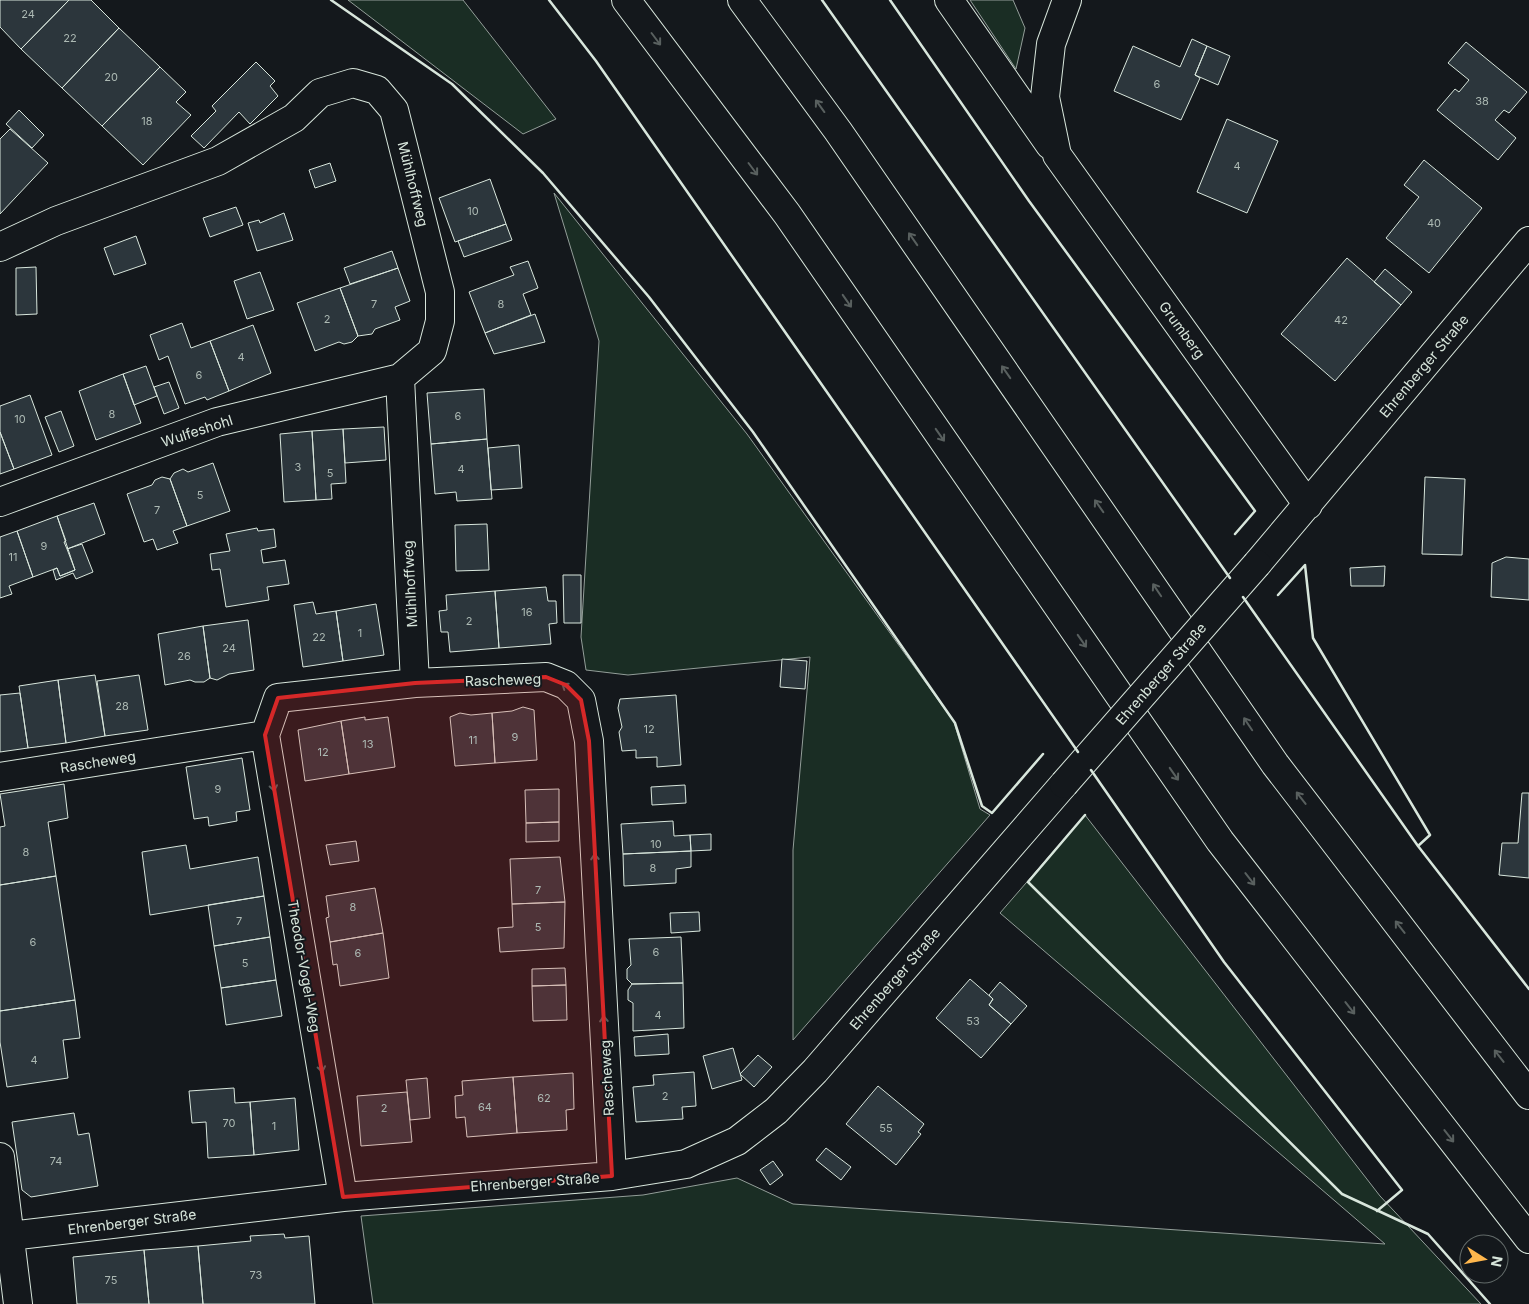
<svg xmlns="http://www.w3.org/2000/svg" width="1529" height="1304" font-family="Inter,sans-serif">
<rect width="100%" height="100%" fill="#14181c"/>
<!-- green -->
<path fill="#1a2d24" stroke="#939e99" d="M348 0H463L556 119 523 134Z
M970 0H1013L1025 28 1016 69Z
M554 193 747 434 954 722 980 809 990 815 793 1040V850L810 657 628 675 586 670 581 637 599 341Z
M1085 815 1380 1196 1481 1304H373L361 1216 643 1195 737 1178 793 1204 1385 1244 1000 913Z"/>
<!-- building -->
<path fill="#2c363c" stroke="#d8e6dc" d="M0 0H69L21 49 0 27Z
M69 0H91L119 28 62 88 21 49Z
M119 28 160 67 102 126 62 88Z
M1192 39 1207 46 1195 75 1200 78 1181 120 1114 91 1133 46 1180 67Z
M1466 42 1527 92 1509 113 1504 110 1495 120 1516 138 1498 160 1437 110 1455 89 1459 92 1469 80 1448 63Z
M1207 46 1230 56 1218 85 1195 75Z
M256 62 275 81 270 86 278 96 250 124 239 112 204 148 191 136 216 111 212 106Z
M160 67 186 92 176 102 191 115 143 165 102 126Z
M19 110 44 135 32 148 6 124Z
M1227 119 1278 141 1247 213 1197 192Z
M10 129 48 163 0 214V139Z
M1424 160 1482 208 1429 273 1386 238 1419 197 1404 185Z
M330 163 336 181 315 188 309 170Z
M490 179 506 224 455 242 439 198Z
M236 207 243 225 210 237 203 218Z
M284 213 293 240 257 251 248 223 259 220 260 223Z
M506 224 512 240 464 257 458 241Z
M136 236 146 264 114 275 104 248Z
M392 251 398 268 350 284 344 268Z
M1347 258 1401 305 1335 381 1281 334Z
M528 261 538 288 523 294 531 315 485 333 469 292 514 275 510 267Z
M36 267 37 314 16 315V268Z
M398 268 410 301 395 307 400 320 375 329 372 334 358 336 340 288Z
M1385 269 1412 292 1401 305 1374 282Z
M260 272 274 310 247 319 234 281Z
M340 288 358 336 352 342 344 344 339 342 315 351 297 303Z
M535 314 545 342 494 354 485 333Z
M182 323 191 348 210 341 229 391 207 400 205 397 185 404 168 356 159 360 150 335Z
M253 325 271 373 229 391 210 341Z
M146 366 157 396 134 405 123 374Z
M123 374 141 423 96 440 79 391Z
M169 382 179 408 164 414 154 387Z
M484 389 487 439 431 444 427 393Z
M30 395 52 455 14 469 0 432V406Z
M61 411 74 446 59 452 45 417Z
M384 427 386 460 345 463 343 429Z
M343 429 346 483 331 484 332 499 316 500 312 431Z
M312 431 316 500 284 502 280 434Z
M0 432 14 469 0 474Z
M487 439 492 499 457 501 456 492 435 494 431 444Z
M519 445 522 488 491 490 488 448Z
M213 463 230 511 187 526 170 479 174 473 183 469 188 472Z
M162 477 170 479 187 526 173 531 178 543 157 550 153 539 144 542 127 494 152 485 155 480Z
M1425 477 1465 479 1462 555 1422 554Z
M94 503 105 534 67 549 64 542 66 541 57 516Z
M57 516 75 570 60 576 57 568 33 577 17 531Z
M487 524 489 570 456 571 455 525Z
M257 528 258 531 274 529 276 547 261 550 263 563 285 560 289 584 267 587 269 600 226 607 220 569 212 570 210 554 230 551 226 534Z
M17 531 33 577 9 586 12 594 0 598V537Z
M82 544 93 572 76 579 73 573 56 580 53 570 57 568 60 576 75 570 67 549Z
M1506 557 1529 559V600L1491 597 1492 563Z
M1385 566 1384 586H1351L1350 568Z
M563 575H581V623H564Z
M546 587 548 601H556L557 623 549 624 551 644 499 648 495 591Z
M495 591 499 648 450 652 448 632H441L439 611 447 610 446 595Z
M313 602 316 614 336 611 343 661 303 667 294 605Z
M376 604 384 655 343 661 336 611Z
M248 620 254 670 229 674 217 680 210 678 203 626Z
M203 626 210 678 204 682H195L190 680 165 685 158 634Z
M782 659 807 661 805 689 780 687Z
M95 675 105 736 66 743 58 680Z
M139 675 148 730 105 736 97 681Z
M58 680 66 743 28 748 19 686Z
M20 693 28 748 0 752V695Z
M676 695 681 765 657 767V757L636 758V750L622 751 619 732 622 727 618 708 620 699Z
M523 707 534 710 537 760 495 763 492 713 512 711Z
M460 713 471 715 492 713 495 763 455 766 450 717Z
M365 717V720L388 717 395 767 349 774 341 721Z
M341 721 349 774 305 781 298 730Z
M242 758 250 810 236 812 237 821 209 826 208 817 194 819 186 767Z
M64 784 68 818 48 822 56 876 0 885V827L5 826 0 794Z
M685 785 686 803 652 805 651 787Z
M559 789V822L526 823 525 790Z
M1522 793H1529V878L1499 875 1502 843H1518Z
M673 821 674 836 690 835 691 851 623 854 621 824Z
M559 822V841L526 842V823Z
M711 834V850L691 851 690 835Z
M356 841 359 861 330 865 326 845Z
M186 845 190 869 258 857 264 896 150 915 142 852Z
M691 851V867L676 869V883L624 886 623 854Z
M560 857 565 902 512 904 510 859Z
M56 876 75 1000 0 1011V885Z
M375 888 383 933 330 942 326 918 329 917 326 896Z
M264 896 270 937 214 946 208 905Z
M565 902 564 948 500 952 498 928 513 927 512 904Z
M699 912 700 931 671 933 670 913Z
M383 933 389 978 340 986 337 964 333 965 330 942Z
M270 937 276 980 221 988 214 946Z
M681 937 683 983 632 984 627 979V969L631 965 629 939Z
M565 968 566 985 532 986V969Z
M970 979 993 999 989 1005 1011 1024 981 1058 936 1018Z
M276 980 282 1016 226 1025 221 988Z
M1000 982 1027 1006 1011 1024 989 1005 993 999 989 995Z
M683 983 684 1028 633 1031V1003L628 1000V990L632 984Z
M566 985 567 1020 533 1021 532 986Z
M75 1000 80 1038 63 1040 68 1078 7 1087 0 1042V1011Z
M668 1034 669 1054 635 1056 634 1037Z
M733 1048 742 1080 712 1089 703 1056Z
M758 1055 772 1067 754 1087 740 1074Z
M694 1072 696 1106 682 1107 683 1119 636 1122 633 1087 654 1085 653 1075Z
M573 1073 574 1109 566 1110 567 1130 517 1133 513 1077Z
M513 1077 517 1133 467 1137 465 1117 456 1118 455 1096 463 1095 462 1081Z
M427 1078 430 1118 410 1120 406 1080Z
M878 1086 924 1124 918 1132 921 1134 896 1165 846 1124Z
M234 1088 235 1103 250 1102 254 1155 208 1158 206 1122 192 1123 189 1091Z
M407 1092 412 1142 361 1146 357 1096Z
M295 1098 299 1150 254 1155 250 1102Z
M74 1113 78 1135 89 1133 98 1186 31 1197 22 1190 12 1122Z
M826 1148 851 1167 841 1180 816 1160Z
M773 1161 783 1175 770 1185 760 1170Z
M284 1234 285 1238 309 1236 315 1304H203L198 1246 251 1241 250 1236Z
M198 1246 203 1304H149L144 1250Z
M144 1250 149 1304H77L73 1257Z"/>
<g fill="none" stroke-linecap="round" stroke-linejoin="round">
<!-- street casing -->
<g stroke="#d8e6dc" stroke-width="30">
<path id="street" d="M949 0 1050 145
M1067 0 1051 44 1045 97 1057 155 1308 505
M0 247 56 221 218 161 294 118 320 93 353 83 377 90 394 110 440 292V321L432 351 400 378 217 422 0 502
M400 378 415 683
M1257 564 1529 241
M265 735 343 1197
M0 777 265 735 278 698 415 683 546 677 566 685 581 700 589 741 612 1176
M0 1157 18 1304
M0 1239 10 1236 343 1197 612 1176 686 1164 737 1141 776 1111 815 1071 1064 784"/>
</g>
<!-- highway casing -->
<g stroke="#d8e6dc" stroke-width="30">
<path id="highway" d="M626 0 787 214 1220 841 1529 1239
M742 0 838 131 1275 764 1529 1095"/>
</g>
<!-- street -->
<use href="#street" stroke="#14181c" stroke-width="28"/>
<!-- highway -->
<use href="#highway" stroke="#14181c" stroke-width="28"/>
<!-- street-bridge casing -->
<g stroke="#d8e6dc" stroke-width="30" stroke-linecap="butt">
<path id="street-bridge" d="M1064 784 1257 564"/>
</g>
<!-- street-bridge -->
<use href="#street-bridge" stroke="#14181c" stroke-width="28"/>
<!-- wall -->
<path stroke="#d8e6dc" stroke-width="2.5" d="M331 0 452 84 543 173 649 297 753 432 955 723 982 806 992 813 1043 754
M549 0 596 61 1078 752
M822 0 1230 578
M890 0 1029 201 1255 511 1235 534
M1278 595 1305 565 1313 638 1430 835 1418 846 1529 989
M1243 597 1418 846
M1091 770 1224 962 1402 1190 1377 1211
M1085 815 1028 882 1342 1194 1428 1234 1490 1304"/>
</g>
<!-- one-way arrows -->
<defs><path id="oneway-shaft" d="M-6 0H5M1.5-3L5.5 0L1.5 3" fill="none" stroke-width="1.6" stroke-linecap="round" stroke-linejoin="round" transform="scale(1.25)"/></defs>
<g stroke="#59605f">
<use href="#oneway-shaft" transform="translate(656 39) rotate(53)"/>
<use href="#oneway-shaft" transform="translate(820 106) rotate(-126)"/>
<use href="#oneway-shaft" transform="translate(753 169) rotate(53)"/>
<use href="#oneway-shaft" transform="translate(913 239) rotate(-125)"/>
<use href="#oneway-shaft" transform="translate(847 301) rotate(55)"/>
<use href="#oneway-shaft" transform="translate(1006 372) rotate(-125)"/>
<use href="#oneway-shaft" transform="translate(940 435) rotate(55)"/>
<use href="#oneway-shaft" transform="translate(1099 506) rotate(-125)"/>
<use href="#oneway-shaft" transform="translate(1157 590) rotate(-124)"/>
<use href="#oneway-shaft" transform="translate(1082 641) rotate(55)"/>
<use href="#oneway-shaft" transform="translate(568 688) rotate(-144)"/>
<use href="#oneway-shaft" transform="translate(1248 724) rotate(-124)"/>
<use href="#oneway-shaft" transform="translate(1174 774) rotate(55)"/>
<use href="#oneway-shaft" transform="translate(273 784) rotate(80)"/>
<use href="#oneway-shaft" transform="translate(1301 798) rotate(-128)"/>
<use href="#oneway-shaft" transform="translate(595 861) rotate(-93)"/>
<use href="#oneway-shaft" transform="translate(1250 879) rotate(52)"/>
<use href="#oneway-shaft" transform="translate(1400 927) rotate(-128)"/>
<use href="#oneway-shaft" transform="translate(1350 1008) rotate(52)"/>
<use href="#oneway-shaft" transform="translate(604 1023) rotate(-93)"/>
<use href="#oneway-shaft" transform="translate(1499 1056) rotate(-128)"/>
<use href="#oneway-shaft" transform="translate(321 1065) rotate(80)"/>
<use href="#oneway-shaft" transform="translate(1449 1136) rotate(52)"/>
</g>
<!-- marked area -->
<path fill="#d62828" fill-opacity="0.2" stroke="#d62828" stroke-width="4" stroke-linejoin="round" d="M546 677 566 685 581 700 589 741 612 1176 343 1197 265 735 278 698 415 683Z"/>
<g text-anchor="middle" stroke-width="4" stroke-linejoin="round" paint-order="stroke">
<!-- number labels -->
<g font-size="11" fill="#adbab4">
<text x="28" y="18">24</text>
<text x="70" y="42">22</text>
<text x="111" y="81">20</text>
<text x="1157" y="88">6</text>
<text x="1482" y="105">38</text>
<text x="147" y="125">18</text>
<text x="1237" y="170">4</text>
<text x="473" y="215">10</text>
<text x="1434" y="227">40</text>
<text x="374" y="308">7</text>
<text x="501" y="308">8</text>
<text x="327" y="323">2</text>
<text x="1341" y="324">42</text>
<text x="241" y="361">4</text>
<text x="199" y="379">6</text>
<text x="112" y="418">8</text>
<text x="458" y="420">6</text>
<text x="20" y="423">10</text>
<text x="298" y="471">3</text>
<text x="461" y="473">4</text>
<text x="330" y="477">5</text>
<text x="200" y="499">5</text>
<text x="157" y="514">7</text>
<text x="44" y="550">9</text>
<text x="13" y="561">11</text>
<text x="527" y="616">16</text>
<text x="469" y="625">2</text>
<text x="360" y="637">1</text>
<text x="319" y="641">22</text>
<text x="229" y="652">24</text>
<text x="184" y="660">26</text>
<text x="122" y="710">28</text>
<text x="649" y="733">12</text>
<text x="515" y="741">9</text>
<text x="473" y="744">11</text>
<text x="368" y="748">13</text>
<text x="323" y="756">12</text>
<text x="218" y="793">9</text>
<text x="656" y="848">10</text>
<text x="26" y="856">8</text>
<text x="653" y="872">8</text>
<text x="538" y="894">7</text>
<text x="353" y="911">8</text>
<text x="239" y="925">7</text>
<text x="538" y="931">5</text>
<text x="33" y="946">6</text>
<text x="656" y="956">6</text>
<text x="358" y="957">6</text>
<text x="245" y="967">5</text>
<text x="658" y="1019">4</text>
<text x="973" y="1025">53</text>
<text x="34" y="1064">4</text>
<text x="665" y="1100">2</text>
<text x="544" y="1102">62</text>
<text x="485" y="1111">64</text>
<text x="384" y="1112">2</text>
<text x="229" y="1127">70</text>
<text x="274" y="1130">1</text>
<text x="886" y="1132">55</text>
<text x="56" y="1165">74</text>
<text x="256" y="1279">73</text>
<text x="111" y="1284">75</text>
</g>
<!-- street labels -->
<g font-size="14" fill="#d8e6dc" stroke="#14181c">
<text transform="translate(413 184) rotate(76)" y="5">Mühlhoffweg</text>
<text transform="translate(1182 330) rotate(54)" y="5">Grumberg</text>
<text transform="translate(1424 366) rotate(-50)" y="5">Ehrenberger Straße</text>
<text transform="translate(197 431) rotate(-18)" y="5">Wulfeshohl</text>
<text transform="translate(410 584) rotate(-93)" y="5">Mühlhoffweg</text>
<text transform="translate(1161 674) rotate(-49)" y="5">Ehrenberger Straße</text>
<text transform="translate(503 680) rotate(-2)" y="5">Rascheweg</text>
<text transform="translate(98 762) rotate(-9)" y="5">Rascheweg</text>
<text transform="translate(304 966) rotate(80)" y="5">Theodor-Vogel-Weg</text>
<text transform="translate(895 979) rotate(-49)" y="5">Ehrenberger Straße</text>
<text transform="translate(607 1078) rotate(-93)" y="5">Rascheweg</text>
<text transform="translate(535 1182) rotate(-4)" y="5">Ehrenberger Straße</text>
<text transform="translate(132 1222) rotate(-7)" y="5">Ehrenberger Straße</text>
</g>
</g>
<!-- north arrow -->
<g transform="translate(1484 1259) rotate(101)"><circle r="24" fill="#14181c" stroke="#626a69"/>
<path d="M0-4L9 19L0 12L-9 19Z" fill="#ffb74d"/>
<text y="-8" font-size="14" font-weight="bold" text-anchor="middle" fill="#d8e6dc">N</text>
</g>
</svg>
